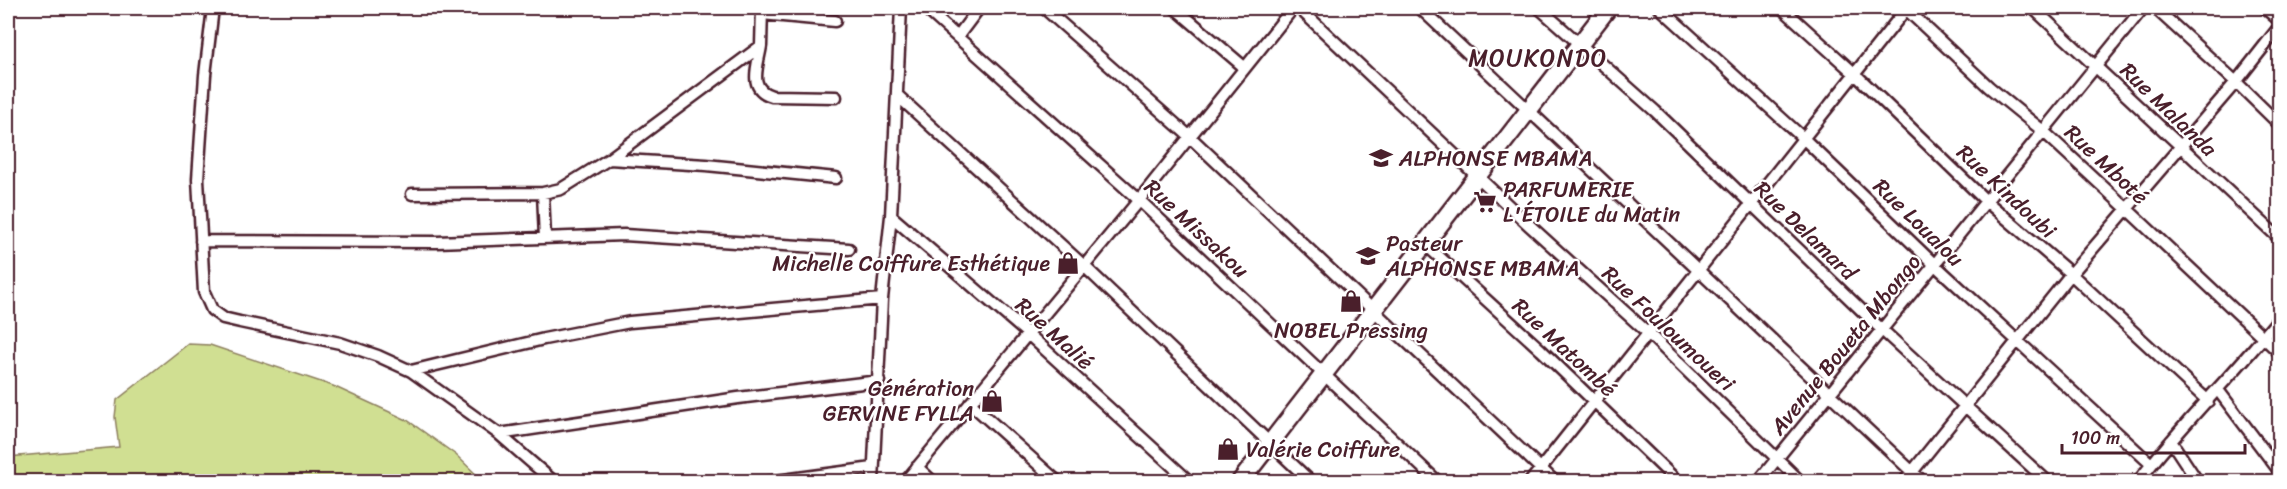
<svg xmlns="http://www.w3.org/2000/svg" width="2287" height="489" font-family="Sriracha,sans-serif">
<rect width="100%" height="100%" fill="#fff"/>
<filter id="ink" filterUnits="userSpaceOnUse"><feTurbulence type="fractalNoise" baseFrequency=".0167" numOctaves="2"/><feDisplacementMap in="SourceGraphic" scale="12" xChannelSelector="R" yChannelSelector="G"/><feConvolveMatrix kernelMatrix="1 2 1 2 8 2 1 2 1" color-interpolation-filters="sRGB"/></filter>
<g filter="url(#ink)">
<!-- green -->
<path fill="#d0df92" stroke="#8d7f5e" stroke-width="1.5" d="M188 344 210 345 333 386 407 420 456 455 483 481H8V457L119 447 115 417 117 400Z"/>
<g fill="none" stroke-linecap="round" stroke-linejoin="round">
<!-- street casing -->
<g stroke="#4a1f2b" stroke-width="15">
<path id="street" d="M213 8 205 75 198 179 204 292 212 310 223 318 240 322 340 343 378 356 411 371 499 434 554 482
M925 8 1139 200 1438 482
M1044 8 1189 136 1555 482
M1175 8 1244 67
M1299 8 1529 225 1647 332 1801 482
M1420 8 1923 482
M1539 8 1655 111 1881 329 2048 482
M1660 8 1802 137 1935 265 2151 464
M1782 8 1854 73 1986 201 2071 274 2208 401
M1905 8 1989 87 2043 131 2126 208 2280 353
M2033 8 2280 239
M2155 8 2236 82 2280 125
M2265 8 2280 21
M762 14 835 21
M958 36 979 8
M761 46C758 66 747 89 772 96L836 97
M898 96 1084 266 1311 482
M609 159 706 165 836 178
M543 193 545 238
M412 194 543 193 561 189 609 159 761 46 762 8
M891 216 1027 333 1190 482
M201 241 437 242 624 235 849 249
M1424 243 1541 350 1678 482
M411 371 544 339 630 322 882 299
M2218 390 2280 472
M970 403 1058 482
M499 434 738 398 879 381
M2171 441 2198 482
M917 467 933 482
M768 482 873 468
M873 482 882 299 891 216 901 8
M905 482 1139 200 1293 8
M1530 482 1907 8
M1758 482 2143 8
M1904 482 2071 274 2236 82 2280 26
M2138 482C2181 424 2235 374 2280 317"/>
</g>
<!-- primary casing -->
<g stroke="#4a1f2b" stroke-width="21">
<path id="primary" d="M1240 482 1608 8"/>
</g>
<!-- street -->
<use href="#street" stroke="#fff" stroke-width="10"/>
<!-- primary -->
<use href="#primary" stroke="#fff" stroke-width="16"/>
</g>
</g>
<!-- icons -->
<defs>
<g id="school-bare" transform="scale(1.8)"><path d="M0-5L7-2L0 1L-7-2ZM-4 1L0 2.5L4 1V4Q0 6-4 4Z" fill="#4a1f2b" stroke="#fff" stroke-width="2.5" paint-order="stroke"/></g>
<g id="supermarket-bare" transform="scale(1.8)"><path d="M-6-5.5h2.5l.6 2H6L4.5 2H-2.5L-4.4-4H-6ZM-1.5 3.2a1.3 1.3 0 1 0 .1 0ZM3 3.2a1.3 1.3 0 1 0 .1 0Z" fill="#4a1f2b" stroke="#fff" stroke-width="2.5" paint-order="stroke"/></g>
<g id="shop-bare" transform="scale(1.8)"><path d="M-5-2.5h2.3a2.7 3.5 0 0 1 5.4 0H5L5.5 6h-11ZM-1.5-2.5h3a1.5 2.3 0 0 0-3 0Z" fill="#4a1f2b" stroke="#fff" stroke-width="2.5" paint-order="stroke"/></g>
</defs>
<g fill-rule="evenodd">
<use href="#school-bare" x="1381" y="158"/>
<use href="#supermarket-bare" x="1485" y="202"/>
<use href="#school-bare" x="1368" y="256"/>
<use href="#shop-bare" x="1068" y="263"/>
<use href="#shop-bare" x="1351" y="301"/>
<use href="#shop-bare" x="992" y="401"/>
<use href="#shop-bare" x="1228" y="449"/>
</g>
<g text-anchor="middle" stroke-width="4.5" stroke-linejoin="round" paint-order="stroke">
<!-- street labels -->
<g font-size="22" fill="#4a1f2b" stroke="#fff">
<text transform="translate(2169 109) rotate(44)" y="8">Rue Malanda</text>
<text transform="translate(2107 164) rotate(43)" y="8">Rue Mboté</text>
<text transform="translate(2007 191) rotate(43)" y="8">Rue Kindoubi</text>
<text transform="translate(1919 222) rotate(44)" y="8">Rue Loualou</text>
<text transform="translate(1197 228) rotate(43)" y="8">Rue Missakou</text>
<text transform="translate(1806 230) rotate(44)" y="8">Rue Delamard</text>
<text transform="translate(1669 328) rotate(43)" y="8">Rue Fouloumoueri</text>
<text transform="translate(1055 333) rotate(42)" y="8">Rue Malié</text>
<text transform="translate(1845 344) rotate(-51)" y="8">Avenue Boueta Mbongo</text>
<text transform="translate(1565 347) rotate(43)" y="8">Rue Matombé</text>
</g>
<!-- poi labels -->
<g font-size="22" fill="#4a1f2b" stroke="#fff" text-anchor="start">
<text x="1399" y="166">ALPHONSE MBAMA</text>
<text x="1503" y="197">PARFUMERIE<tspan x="1503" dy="25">L'ÉTOILE du Matin</tspan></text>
<text x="1386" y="251">Pasteur<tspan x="1386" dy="25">ALPHONSE MBAMA</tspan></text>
<text x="1050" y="271" text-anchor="end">Michelle Coiffure Esthétique</text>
<text x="1351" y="338" text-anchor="middle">NOBEL Pressing</text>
<text x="974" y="396" text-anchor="end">Génération<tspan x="974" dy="25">GERVINE FYLLA</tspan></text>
<text x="1246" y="457">Valérie Coiffure</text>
</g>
<!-- neighbourhood labels -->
<g font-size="24" letter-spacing="1.5" fill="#4a1f2b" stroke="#fff">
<text x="1538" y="66">MOUKONDO</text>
</g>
</g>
<!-- margin -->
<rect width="2287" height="489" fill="none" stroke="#fff" stroke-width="30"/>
<rect x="15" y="15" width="2257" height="459" fill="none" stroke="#4a1f2b" stroke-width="2" filter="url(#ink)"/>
<!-- scale -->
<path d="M2062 444v9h183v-9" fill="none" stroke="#4a1f2b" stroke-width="3"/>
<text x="2071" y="444" font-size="18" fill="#4a1f2b" stroke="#ffffff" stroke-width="4.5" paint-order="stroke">100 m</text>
</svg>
